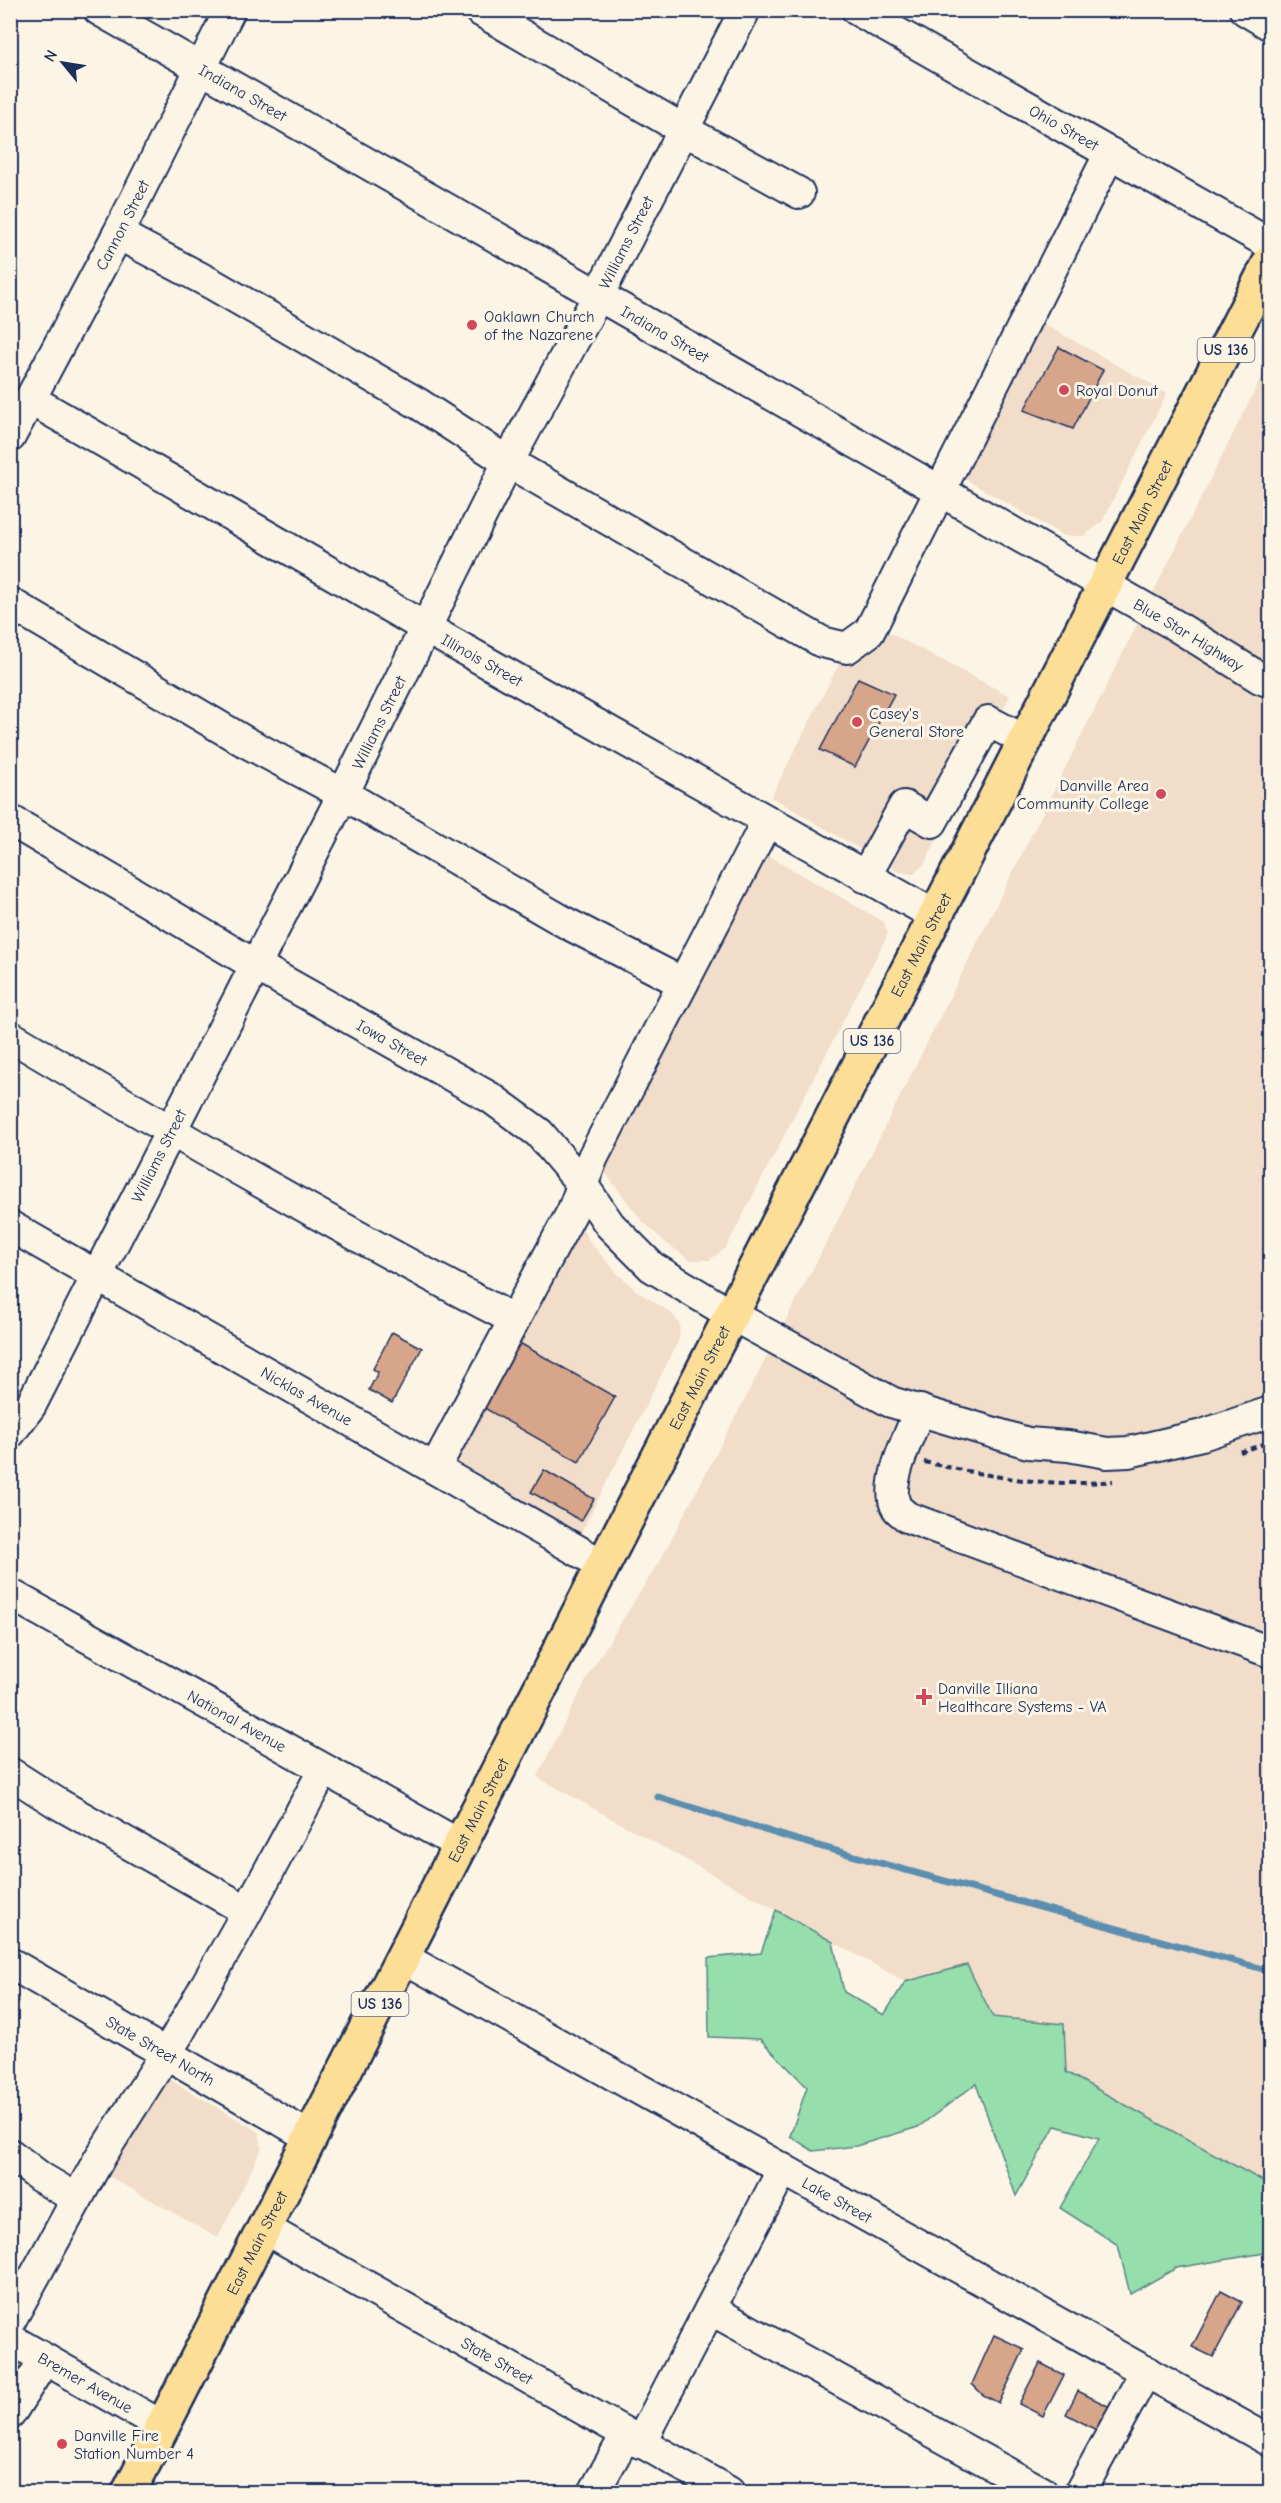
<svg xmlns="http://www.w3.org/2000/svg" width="1281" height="2503" font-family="'Comic Neue',sans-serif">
<rect width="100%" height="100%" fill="#fcf5e5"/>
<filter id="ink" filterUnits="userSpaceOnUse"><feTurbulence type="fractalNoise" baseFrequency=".0167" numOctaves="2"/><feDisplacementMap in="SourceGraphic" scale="12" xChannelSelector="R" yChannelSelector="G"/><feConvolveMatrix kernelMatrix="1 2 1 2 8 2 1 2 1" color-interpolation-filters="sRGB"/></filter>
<g filter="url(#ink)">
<!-- built -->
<path fill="#f1ddca" d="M1028 315 1167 393 1102 522 1084 536H1064L949 470Z
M1270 360V2185L537 1777 592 1669 663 1555 834 1228Z
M873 624 1010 696 925 863 914 874 899 872 771 797 847 648Z
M753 847 884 922 888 934 726 1248 709 1260H690L666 1243 642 1221 593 1157Z
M577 1222 594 1247 618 1274 637 1291 671 1313 680 1324 679 1340 581 1533 443 1453Z
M155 2071 259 2132 262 2148 218 2238 94 2168Z"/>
<!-- green -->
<path fill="#96deac" stroke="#588685" stroke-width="1.5" d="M776 1910 833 1942 844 1992 884 2015 905 1982 967 1965 993 2017 1064 2024 1066 2072 1270 2185V2252L1176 2268 1130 2294 1118 2245 1060 2208 1099 2138 1055 2126 1016 2196 976 2084 918 2127 856 2146 813 2151 790 2136 807 2087 760 2039 709 2037 708 1958 761 1953Z"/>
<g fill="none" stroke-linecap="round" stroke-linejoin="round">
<!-- stream -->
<path stroke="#5b8eaf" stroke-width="7" d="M658 1797 797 1840 1270 1971"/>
</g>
<!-- building -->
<path fill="#d7a58a" stroke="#1b2f5e" stroke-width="1.5" d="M1059 347 1103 370 1073 429 1024 410Z
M858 678 894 694 855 767 820 750Z
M392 1332 422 1348 392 1403 369 1390 378 1372 373 1369Z
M516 1341 615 1397 579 1462 479 1405Z
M544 1470 594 1499 581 1521 531 1492Z
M1221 2291 1242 2302 1213 2357 1192 2347Z
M994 2335 1024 2349 999 2403 983 2395 972 2384Z
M1040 2363 1064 2375 1043 2416 1019 2404Z
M1078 2391 1110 2407 1098 2431 1066 2414Z"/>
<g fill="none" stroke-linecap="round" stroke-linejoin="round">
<!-- minor casing -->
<g stroke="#1b2f5e" stroke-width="34">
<g id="minor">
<path id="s1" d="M99 10 1173 624 1260 678 1270 682"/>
<path d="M479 10 684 130 799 193"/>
<path id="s2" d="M857 10 1270 244"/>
<path d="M1245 10 1270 25"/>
<path d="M118 234 214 285 419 404 508 462 822 642 847 648 869 632 1110 153"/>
<path id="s3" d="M30 399 426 628 936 916"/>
<path id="s4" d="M10 437 118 234 230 10"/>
<path d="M10 603 242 740 343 794 568 924 683 983"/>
<path id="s5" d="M10 820 255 965 491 1098 539 1133 582 1184 610 1225 652 1267 732 1315 891 1402 1028 1443 1068 1446 1107 1453 1129 1452 1202 1435 1270 1412"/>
<path d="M865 877 904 806 932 822 988 721 1026 741"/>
<path d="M10 1036C176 1135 342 1231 513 1319"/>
<path id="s6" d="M10 1226 603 1565"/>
<path d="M920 1410C911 1431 883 1486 897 1508 899 1511 904 1514 907 1517L1270 1652"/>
<path id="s7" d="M10 1433 31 1405 343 794 508 462 599 294 745 10"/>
<path d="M435 1468 572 1212 593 1157 767 821"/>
<path id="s8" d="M10 1594 462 1846"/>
<path d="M10 1773 57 1803 247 1911"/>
<path id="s9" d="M404 1958 1270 2441"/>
<path id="s10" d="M10 1963 310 2137"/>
<path d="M10 2154 40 2177 77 2199"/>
<path id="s11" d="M264 2228 729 2492"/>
<path d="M710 2309 1042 2492"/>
<path d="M10 2321 99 2159 177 2036 237 1930 323 1771"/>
<path id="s12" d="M10 2339 162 2426"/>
<path d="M10 2414 45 2359"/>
<path d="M640 2443 783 2169"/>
<path d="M594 2492 626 2435"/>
<path d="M1080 2492 1146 2371"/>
</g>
</g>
<!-- major casing -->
<g stroke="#1b2f5e" stroke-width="38">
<g id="major">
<path id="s13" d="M129 2492 1270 262"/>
</g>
</g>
<!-- path -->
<path stroke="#1b2f5e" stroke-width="4" stroke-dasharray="6 4.5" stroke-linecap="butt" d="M1240 1452 1270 1442
M924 1462C987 1476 1049 1488 1113 1481"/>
<!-- minor -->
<use href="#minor" stroke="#fcf5e5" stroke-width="30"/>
<!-- major -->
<use href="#major" stroke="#fdde96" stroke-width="33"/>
</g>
</g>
<!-- markers -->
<g fill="#d1495b" stroke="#fcf5e5" stroke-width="2">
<circle cx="472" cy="325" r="6"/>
<circle cx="1064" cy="390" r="6"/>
<circle cx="857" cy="722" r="6"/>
<circle cx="1161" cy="794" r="6"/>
<path d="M921 1688h6v6h6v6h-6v6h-6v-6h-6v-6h6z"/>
<circle cx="62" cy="2444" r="6"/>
</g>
<g text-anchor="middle" stroke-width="6" stroke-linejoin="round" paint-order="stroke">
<!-- shield labels -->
<g fill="#fcf5e5" stroke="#5e6a86" stroke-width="1.5">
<rect x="1197.5" y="338" width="57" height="24" rx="4.5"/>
<rect x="843.5" y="1029" width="57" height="24" rx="4.5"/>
<rect x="351.5" y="1992" width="57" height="24" rx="4.5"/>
</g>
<g font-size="15" font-weight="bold" fill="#1b2f5e">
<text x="1226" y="355">US 136</text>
<text x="872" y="1046">US 136</text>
<text x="380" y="2009">US 136</text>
</g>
<!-- street labels -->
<g font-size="16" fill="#1b2f5e" stroke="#fcf5e5">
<text dy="6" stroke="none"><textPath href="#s1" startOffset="166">Indiana Street</textPath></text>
<text dy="6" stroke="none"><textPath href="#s2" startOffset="238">Ohio Street</textPath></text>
<text dy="6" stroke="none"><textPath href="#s4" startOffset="240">Cannon Street</textPath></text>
<text dy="6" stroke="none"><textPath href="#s7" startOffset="1341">Williams Street</textPath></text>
<text dy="6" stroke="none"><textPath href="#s1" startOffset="652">Indiana Street</textPath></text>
<text dy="6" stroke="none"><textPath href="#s13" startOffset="2224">East Main Street</textPath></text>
<text dy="6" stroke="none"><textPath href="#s1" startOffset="1256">Blue Star Highway</textPath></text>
<text dy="6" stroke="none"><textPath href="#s3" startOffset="522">Illinois Street</textPath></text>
<text dy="6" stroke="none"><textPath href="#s7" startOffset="801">Williams Street</textPath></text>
<text dy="6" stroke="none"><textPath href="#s13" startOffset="1738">East Main Street</textPath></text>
<text dy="6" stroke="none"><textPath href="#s5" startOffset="442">Iowa Street</textPath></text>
<text dy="6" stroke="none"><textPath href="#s7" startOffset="315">Williams Street</textPath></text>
<text dy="6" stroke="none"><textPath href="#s13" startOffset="1252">East Main Street</textPath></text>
<text dy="6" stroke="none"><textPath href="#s6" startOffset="342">Nicklas Avenue</textPath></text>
<text dy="6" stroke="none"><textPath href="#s8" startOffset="260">National Avenue</textPath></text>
<text dy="6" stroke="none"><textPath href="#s13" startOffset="766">East Main Street</textPath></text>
<text dy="6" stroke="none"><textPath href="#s10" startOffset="174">State Street North</textPath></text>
<text dy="6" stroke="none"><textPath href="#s9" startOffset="496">Lake Street</textPath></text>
<text dy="6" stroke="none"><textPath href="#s13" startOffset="280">East Main Street</textPath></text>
<text dy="6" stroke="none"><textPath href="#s11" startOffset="268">State Street</textPath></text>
<text dy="6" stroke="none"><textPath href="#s12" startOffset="87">Bremer Avenue</textPath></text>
</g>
<!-- poi labels -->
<g font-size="16" fill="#1b2f5e" stroke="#fcf5e5" text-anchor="start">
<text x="484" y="322">Oaklawn Church<tspan x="484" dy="18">of the Nazarene</tspan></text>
<text x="1076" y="396">Royal Donut</text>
<text x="869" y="719">Casey's<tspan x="869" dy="18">General Store</tspan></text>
<text x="1149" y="791" text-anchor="end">Danville Area<tspan x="1149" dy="18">Community College</tspan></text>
<text x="938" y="1694">Danville Illiana<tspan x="938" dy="18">Healthcare Systems - VA</tspan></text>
<text x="74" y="2441">Danville Fire<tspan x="74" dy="18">Station Number 4</tspan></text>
</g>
</g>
<!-- margin -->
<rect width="1281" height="2503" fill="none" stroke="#fcf5e5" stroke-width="36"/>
<rect x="18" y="18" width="1245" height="2467" fill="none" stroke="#1b2f5e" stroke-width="2" filter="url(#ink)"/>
<!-- north arrow -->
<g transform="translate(63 63) rotate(300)" stroke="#fcf5e5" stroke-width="4.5" paint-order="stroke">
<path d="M0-4.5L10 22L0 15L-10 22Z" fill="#1b2f5e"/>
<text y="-9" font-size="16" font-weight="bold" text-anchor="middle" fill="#1b2f5e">N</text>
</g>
</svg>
